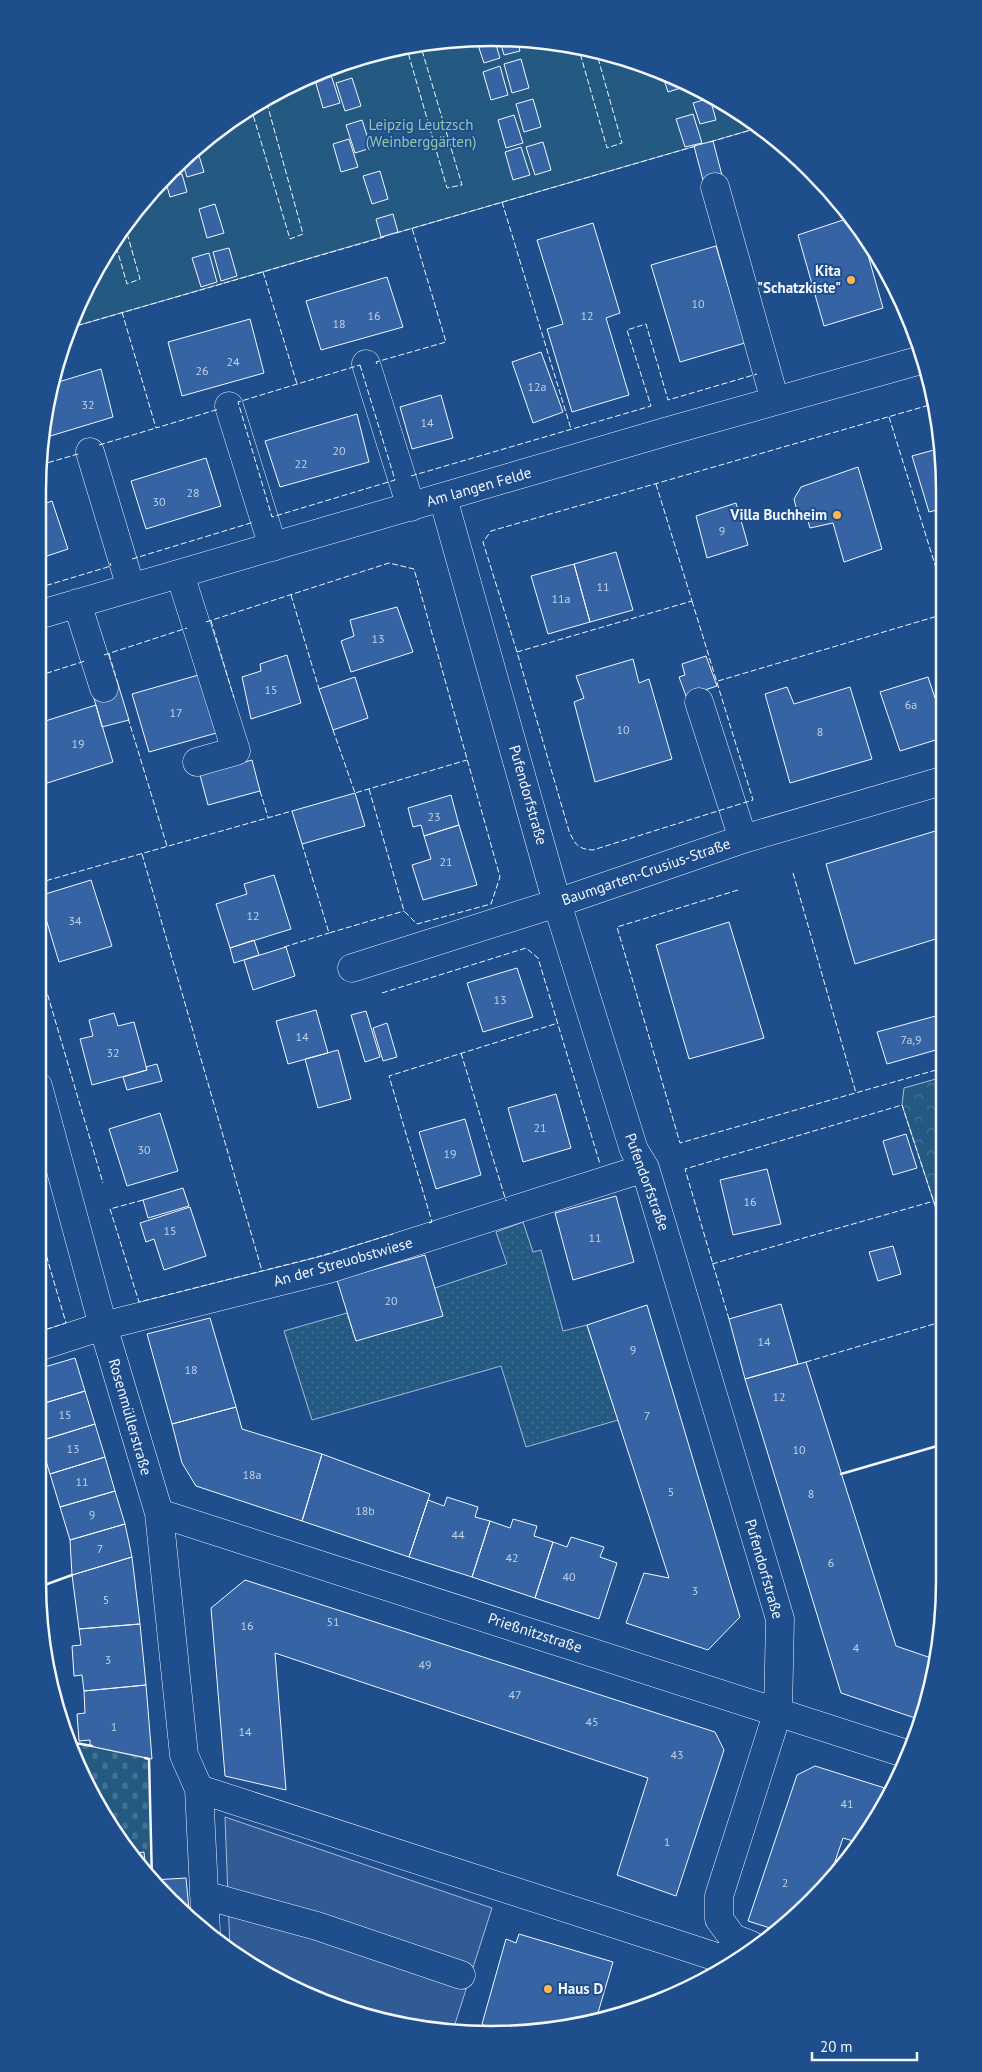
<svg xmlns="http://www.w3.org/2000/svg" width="982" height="2072" font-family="'PT Sans',sans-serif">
<defs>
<pattern id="grass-dots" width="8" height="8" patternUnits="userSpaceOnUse" patternTransform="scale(1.25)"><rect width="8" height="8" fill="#245a82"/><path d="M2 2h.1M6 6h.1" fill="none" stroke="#447295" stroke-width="1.8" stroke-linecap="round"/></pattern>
<pattern id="forest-crowns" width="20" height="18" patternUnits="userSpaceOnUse" patternTransform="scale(1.25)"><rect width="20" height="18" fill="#245a82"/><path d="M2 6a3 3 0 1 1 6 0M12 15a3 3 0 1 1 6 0" fill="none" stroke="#447295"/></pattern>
<pattern id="cemetery-stones" width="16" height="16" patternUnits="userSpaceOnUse" patternTransform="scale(1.25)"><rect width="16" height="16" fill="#245a82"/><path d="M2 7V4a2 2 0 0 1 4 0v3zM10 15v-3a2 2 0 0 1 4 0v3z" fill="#447295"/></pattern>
</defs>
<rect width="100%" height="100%" fill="#1f4e8c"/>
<!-- grass -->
<path fill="url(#grass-dots)" stroke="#a8bbd7" d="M523 1222 533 1252 541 1250 563 1331 587 1325 618 1420 526 1447 501 1366 312 1420 284 1331 347 1313 356 1341 435 1288 507 1264 496 1232Z"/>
<!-- forest -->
<path fill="url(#forest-crowns)" stroke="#a8bbd7" d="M943 1077V1230L902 1105 904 1088Z"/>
<!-- cemetery -->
<path fill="url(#cemetery-stones)" stroke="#a8bbd7" d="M70 1742 149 1759 152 1880 131 1857Z"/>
<!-- garden -->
<path fill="#245a82" stroke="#a8bbd7" d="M491 38 580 46 665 72 761 127 69 328 72 317 114 239 171 170 239 114 318 72 403 46Z"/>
<!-- parking -->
<path fill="#305b95" stroke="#a8bbd7" d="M225 1817 492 1908 454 2027 402 2026 264 1974 230 1950Z"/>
<!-- building -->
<path fill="#3563a3" stroke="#f2f6ff" d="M494 38 500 58 484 63 476 39Z
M499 38 517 40 520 51 504 55Z
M521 59 529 88 512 93 504 64Z
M500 66 508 95 491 100 483 72Z
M661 71 683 82 684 87 668 92Z
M331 75 340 103 323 108 315 80Z
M352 78 361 106 345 111 336 83Z
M710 98 716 120 700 124 693 103Z
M533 99 541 127 524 132 516 104Z
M693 114 702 143 685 147 676 119Z
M514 115 523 143 506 148 498 120Z
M362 120 371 148 355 153 346 125Z
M349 139 358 167 341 172 333 144Z
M713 141 723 179 704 184 694 146Z
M543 142 551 170 535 175 526 147Z
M521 147 530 175 513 180 505 152Z
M197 149 204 172 187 177 182 161Z
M180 162 183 171 166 176 171 170Z
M380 171 388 199 372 204 363 176Z
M182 174 187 192 170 197 165 179Z
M215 204 224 233 207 238 199 209Z
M393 214 398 232 381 237 376 219Z
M852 217 862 234 883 308 824 326 798 235Z
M593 223 620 313 606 318 629 395 572 412 547 329 563 324 537 240Z
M716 246 745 343 680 362 651 265Z
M229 248 237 276 221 281 213 252Z
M209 253 217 282 201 287 192 258Z
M387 277 403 327 321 350 306 301Z
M250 319 264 373 182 396 168 342Z
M541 352 563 412 533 423 512 362Z
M101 369 113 417 47 437 44 425 46 402 52 384Z
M441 395 453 438 412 449 400 407Z
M357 414 369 462 280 487 265 441Z
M941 448V509L929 512 912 456Z
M206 458 221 506 146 529 131 481Z
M858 467 882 549 844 562 833 523 810 528 807 518 797 511 794 499 801 487Z
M52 501 68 549 38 559V506Z
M736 503 748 545 707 558 696 516Z
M616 552 633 610 590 622 574 564Z
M574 564 590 622 548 634 531 576Z
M397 607 413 652 351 672 341 641 354 636 350 620Z
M287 655 301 703 251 719 242 677 261 671 260 664Z
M706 656 717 686 686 696 679 677 685 675 682 664Z
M633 659 639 683 649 679 672 759 595 782 574 702 584 698 576 676Z
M202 674 220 732 149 752 132 694Z
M355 677 368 718 333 730 319 689Z
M928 677 942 719V738L900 751 880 692Z
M118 684 129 720 102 727 92 691Z
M787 687 794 704 850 687 872 759 790 783 765 694Z
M96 705 113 762 38 786V734L41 733 39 723Z
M252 760 260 791 208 805 200 775Z
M355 793 365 826 302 844 292 811Z
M451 795 459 825 424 836 421 825 413 827 408 808Z
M459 825 477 885 423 900 412 865 431 859 424 836Z
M942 829V937L855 964 826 864Z
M274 875 291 929 230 948 216 904 247 894 244 884Z
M91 880 112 946 59 962 39 896Z
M729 922 764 1038 689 1059 656 945Z
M254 940 259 955 234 963 230 948Z
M286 947 295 976 253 990 244 960Z
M517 968 533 1017 483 1032 467 983Z
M316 1010 328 1053 288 1064 276 1021Z
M366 1011 380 1057 365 1062 351 1015Z
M114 1013 118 1026 134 1022 147 1070 92 1085 80 1039 93 1036 89 1020Z
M943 1014V1048L887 1064 877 1032Z
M387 1023 397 1057 383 1061 373 1028Z
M338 1050 351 1099 318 1108 305 1059Z
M157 1064 162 1081 127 1090 123 1077 147 1070 146 1067Z
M556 1094 571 1148 523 1162 508 1108Z
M160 1113 178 1171 127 1186 109 1129Z
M465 1119 481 1175 436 1189 419 1132Z
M906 1134 917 1168 893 1175 883 1141Z
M767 1169 781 1224 733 1235 720 1180Z
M183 1188 189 1206 148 1218 143 1200Z
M616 1196 634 1262 573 1280 555 1213Z
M190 1207 206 1256 164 1270 154 1239 146 1242 140 1223Z
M893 1246 901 1274 878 1281 869 1252Z
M425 1255 443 1316 356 1341 337 1280Z
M38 1279 44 1300 38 1302Z
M781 1304 798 1364 745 1379 729 1319Z
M647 1305 740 1617 708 1650 626 1623 644 1573 669 1578 587 1325Z
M210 1318 236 1407 172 1424 147 1334Z
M75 1358 85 1391 38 1405V1369Z
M806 1362 896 1646 937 1660 936 1670 921 1720 841 1693 745 1379Z
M85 1391 95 1424 40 1441 38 1432V1405Z
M236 1407 242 1429 322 1454 302 1521 196 1486 182 1463 172 1424Z
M95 1424 105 1457 50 1474 40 1441Z
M322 1454 430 1494 409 1557 302 1521Z
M105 1457 115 1491 60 1507 50 1474Z
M115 1491 125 1524 70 1540 60 1507Z
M447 1497 478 1507 475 1517 490 1521 472 1577 409 1557 428 1500 444 1506Z
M513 1519 537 1526 534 1536 553 1542 535 1598 472 1577 490 1521 510 1528Z
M125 1524 132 1557 72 1575 70 1540Z
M571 1537 604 1547 600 1557 617 1563 599 1619 535 1598 553 1542 567 1547Z
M132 1557 140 1624 79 1629 72 1575Z
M245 1580 715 1732 724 1750 676 1896 617 1875 648 1778 275 1653 286 1790 225 1776 211 1608Z
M140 1624 146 1685 84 1691 82 1675 74 1676 72 1646 81 1645 79 1629Z
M146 1685 152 1759 90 1746V1740L79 1741 77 1714 85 1713 84 1691Z
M815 1766 891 1790 868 1833 860 1843 843 1838 828 1882 812 1901 773 1929 748 1921 797 1775Z
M144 1852 146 1872 129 1854Z
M186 1878 190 1920 153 1880Z
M519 1934 613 1962 597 2016 550 2031 491 2029 482 2024 506 1939 516 1943Z"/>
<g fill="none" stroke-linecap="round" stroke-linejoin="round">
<!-- minor casing -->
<g stroke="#f2f6ff" stroke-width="29">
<path id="minor" d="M715 187 775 401
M366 364 411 507
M229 406 273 547
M90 452 131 588
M443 498 557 903 634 1150 645 1168 780 1619 778 1711 719 1896V1919L733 1938 751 1945
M180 574 236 751 197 762
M77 603 104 688
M38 615 665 432 921 360
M699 702 743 839
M352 968 557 903 743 839 942 781
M38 1086 103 1326 159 1513 184 1755 199 1789 729 1961
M38 1347 103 1326 329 1269 645 1168
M159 1513 910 1755
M199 1789 206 1932
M204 1895 317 1926 461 1975"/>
</g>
<!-- minor -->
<use href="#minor" stroke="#1f4e8c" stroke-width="28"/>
<!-- fence -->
<path stroke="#f2f6ff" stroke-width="1" stroke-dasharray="6 2.5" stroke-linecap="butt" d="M578 46 607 148 622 143 596 51
M298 82 407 49 447 188 462 185 421 47 435 43
M251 108 290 239 303 234 266 100
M710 142 761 127
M502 202 571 429
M396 233 696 146
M114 239 127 284 140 279 125 226
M263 272 297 384
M122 312 156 428 219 409
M69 328 384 237
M377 364 376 362 446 342 412 228
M360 365 395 480 272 517 238 402Z
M889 417 941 584
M99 445 156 428
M40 465 78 454 79 457
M411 476 651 406 627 330 646 324 668 400 757 374
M656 484 692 601
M132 559 254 522
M38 588 111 566 110 563
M291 595 319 689
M692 601 753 800 593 850C577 849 575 844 569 831L517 652Z
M211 621 234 698
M206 622 389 563 414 569 500 877 491 904 417 924 404 911 369 789
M517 652 483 542 491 531 933 404
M109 654 119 687
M104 655 187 628
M38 676 85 661
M718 681 941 615
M128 718 167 846
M333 730 355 793 467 760
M260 791 268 817
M302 844 329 933 404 911
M142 854 262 1271
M793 873 856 1093
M38 883 292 811
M738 890 617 927 680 1143 943 1068
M284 947 329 933
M38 962 103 1183
M382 993 526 948 538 958 600 1164
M461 1053 506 1201
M143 1200 110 1209 139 1302 317 1257 393 1234
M429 1223 432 1222 389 1076 558 1023
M712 1264 934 1201
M729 1319 685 1169 902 1105 943 1230
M38 1332 66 1323 38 1227
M806 1362 944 1321"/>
<!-- wall -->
<path stroke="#f2f6ff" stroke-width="2.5" d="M841 1474 944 1444
M39 1587 72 1575
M70 1742 92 1746
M145 1758 149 1759 152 1880"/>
</g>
<!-- markers -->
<g fill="#ffb74d" stroke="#1f4e8c" stroke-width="2">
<circle cx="851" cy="280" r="5"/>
<circle cx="837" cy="515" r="5"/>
<circle cx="548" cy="1989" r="5"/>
</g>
<g text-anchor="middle" stroke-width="4" stroke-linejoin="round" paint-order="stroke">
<!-- number labels -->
<g font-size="12" fill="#c3d1e8">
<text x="698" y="308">10</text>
<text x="374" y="320">16</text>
<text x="587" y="320">12</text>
<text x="339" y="328">18</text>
<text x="233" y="366">24</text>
<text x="202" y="375">26</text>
<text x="537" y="391">12a</text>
<text x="88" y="409">32</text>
<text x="427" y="427">14</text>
<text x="339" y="455">20</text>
<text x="301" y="468">22</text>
<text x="193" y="497">28</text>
<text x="159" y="506">30</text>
<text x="722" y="535">9</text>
<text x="603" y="591">11</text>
<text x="561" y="603">11a</text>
<text x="378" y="643">13</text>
<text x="271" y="694">15</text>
<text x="911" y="709">6a</text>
<text x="176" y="717">17</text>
<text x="623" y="734">10</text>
<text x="820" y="736">8</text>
<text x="78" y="748">19</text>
<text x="434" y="821">23</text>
<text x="446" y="866">21</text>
<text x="253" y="920">12</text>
<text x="75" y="925">34</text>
<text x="500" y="1004">13</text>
<text x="302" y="1041">14</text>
<text x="911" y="1044">7a,9</text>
<text x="113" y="1057">32</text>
<text x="540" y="1132">21</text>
<text x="144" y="1154">30</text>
<text x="450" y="1158">19</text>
<text x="750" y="1206">16</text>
<text x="170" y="1235">15</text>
<text x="595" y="1242">11</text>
<text x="391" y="1305">20</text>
<text x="764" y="1346">14</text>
<text x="633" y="1354">9</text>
<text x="191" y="1374">18</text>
<text x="779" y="1401">12</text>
<text x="65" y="1419">15</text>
<text x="647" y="1420">7</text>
<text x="73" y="1453">13</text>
<text x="799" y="1454">10</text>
<text x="252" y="1479">18a</text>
<text x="82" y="1486">11</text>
<text x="671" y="1496">5</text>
<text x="811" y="1498">8</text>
<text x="365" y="1515">18b</text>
<text x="92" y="1519">9</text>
<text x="458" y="1539">44</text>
<text x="100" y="1553">7</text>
<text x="512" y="1562">42</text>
<text x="831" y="1567">6</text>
<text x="569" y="1581">40</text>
<text x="695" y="1595">3</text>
<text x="106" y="1604">5</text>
<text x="333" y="1626">51</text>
<text x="247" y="1630">16</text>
<text x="856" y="1652">4</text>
<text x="108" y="1664">3</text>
<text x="425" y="1669">49</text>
<text x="515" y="1699">47</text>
<text x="592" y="1726">45</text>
<text x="114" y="1731">1</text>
<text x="245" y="1736">14</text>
<text x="677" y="1759">43</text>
<text x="847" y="1808">41</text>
<text x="667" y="1846">1</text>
<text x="785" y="1887">2</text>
</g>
<!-- park labels -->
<g font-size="15" fill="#97c8a6" stroke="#1f4e8c">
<text x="421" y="130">Leipzig Leutzsch<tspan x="421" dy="17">(Weinberggärten)</tspan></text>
</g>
<!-- poi labels -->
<g font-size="15" font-weight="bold" fill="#f2f6ff" stroke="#1f4e8c" text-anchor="end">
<text x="841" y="276">Kita<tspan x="841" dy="17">"Schatzkiste"</tspan></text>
<text x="827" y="520">Villa Buchheim</text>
<text x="558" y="1994" text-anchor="start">Haus D</text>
</g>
<!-- street labels -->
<g font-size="15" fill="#f2f6ff" stroke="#1f4e8c">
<text transform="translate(479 487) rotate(-16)" y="5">Am langen Felde</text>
<text transform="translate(528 795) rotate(74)" y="5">Pufendorfstraße</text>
<text transform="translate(646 872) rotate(-19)" y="5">Baumgarten-Crusius-Straße</text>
<text transform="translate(647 1182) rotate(70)" y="5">Pufendorfstraße</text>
<text transform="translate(343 1262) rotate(-16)" y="5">An der Streuobstwiese</text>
<text transform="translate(130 1417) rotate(74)" y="5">Rosenmüllerstraße</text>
<text transform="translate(764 1569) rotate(74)" y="5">Pufendorfstraße</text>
<text transform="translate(535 1633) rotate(18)" y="5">Prießnitzstraße</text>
</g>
</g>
<!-- crop -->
<path d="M0 0H982V2072H0ZM491 46H491A445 445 0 0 1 936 491V1581A445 445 0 0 1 491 2026H491A445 445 0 0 1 46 1581V491A445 445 0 0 1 491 46Z" fill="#1f4e8c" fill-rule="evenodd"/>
<path fill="none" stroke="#f2f6ff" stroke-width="2.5" d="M491 46H491A445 445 0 0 1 936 491V1581A445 445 0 0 1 491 2026H491A445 445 0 0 1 46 1581V491A445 445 0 0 1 491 46Z"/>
<!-- scale -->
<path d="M812 2052v8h105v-8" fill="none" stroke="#f2f6ff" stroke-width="2.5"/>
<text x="820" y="2052" font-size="15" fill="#f2f6ff" stroke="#1f4e8c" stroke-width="4" paint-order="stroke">20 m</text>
</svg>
